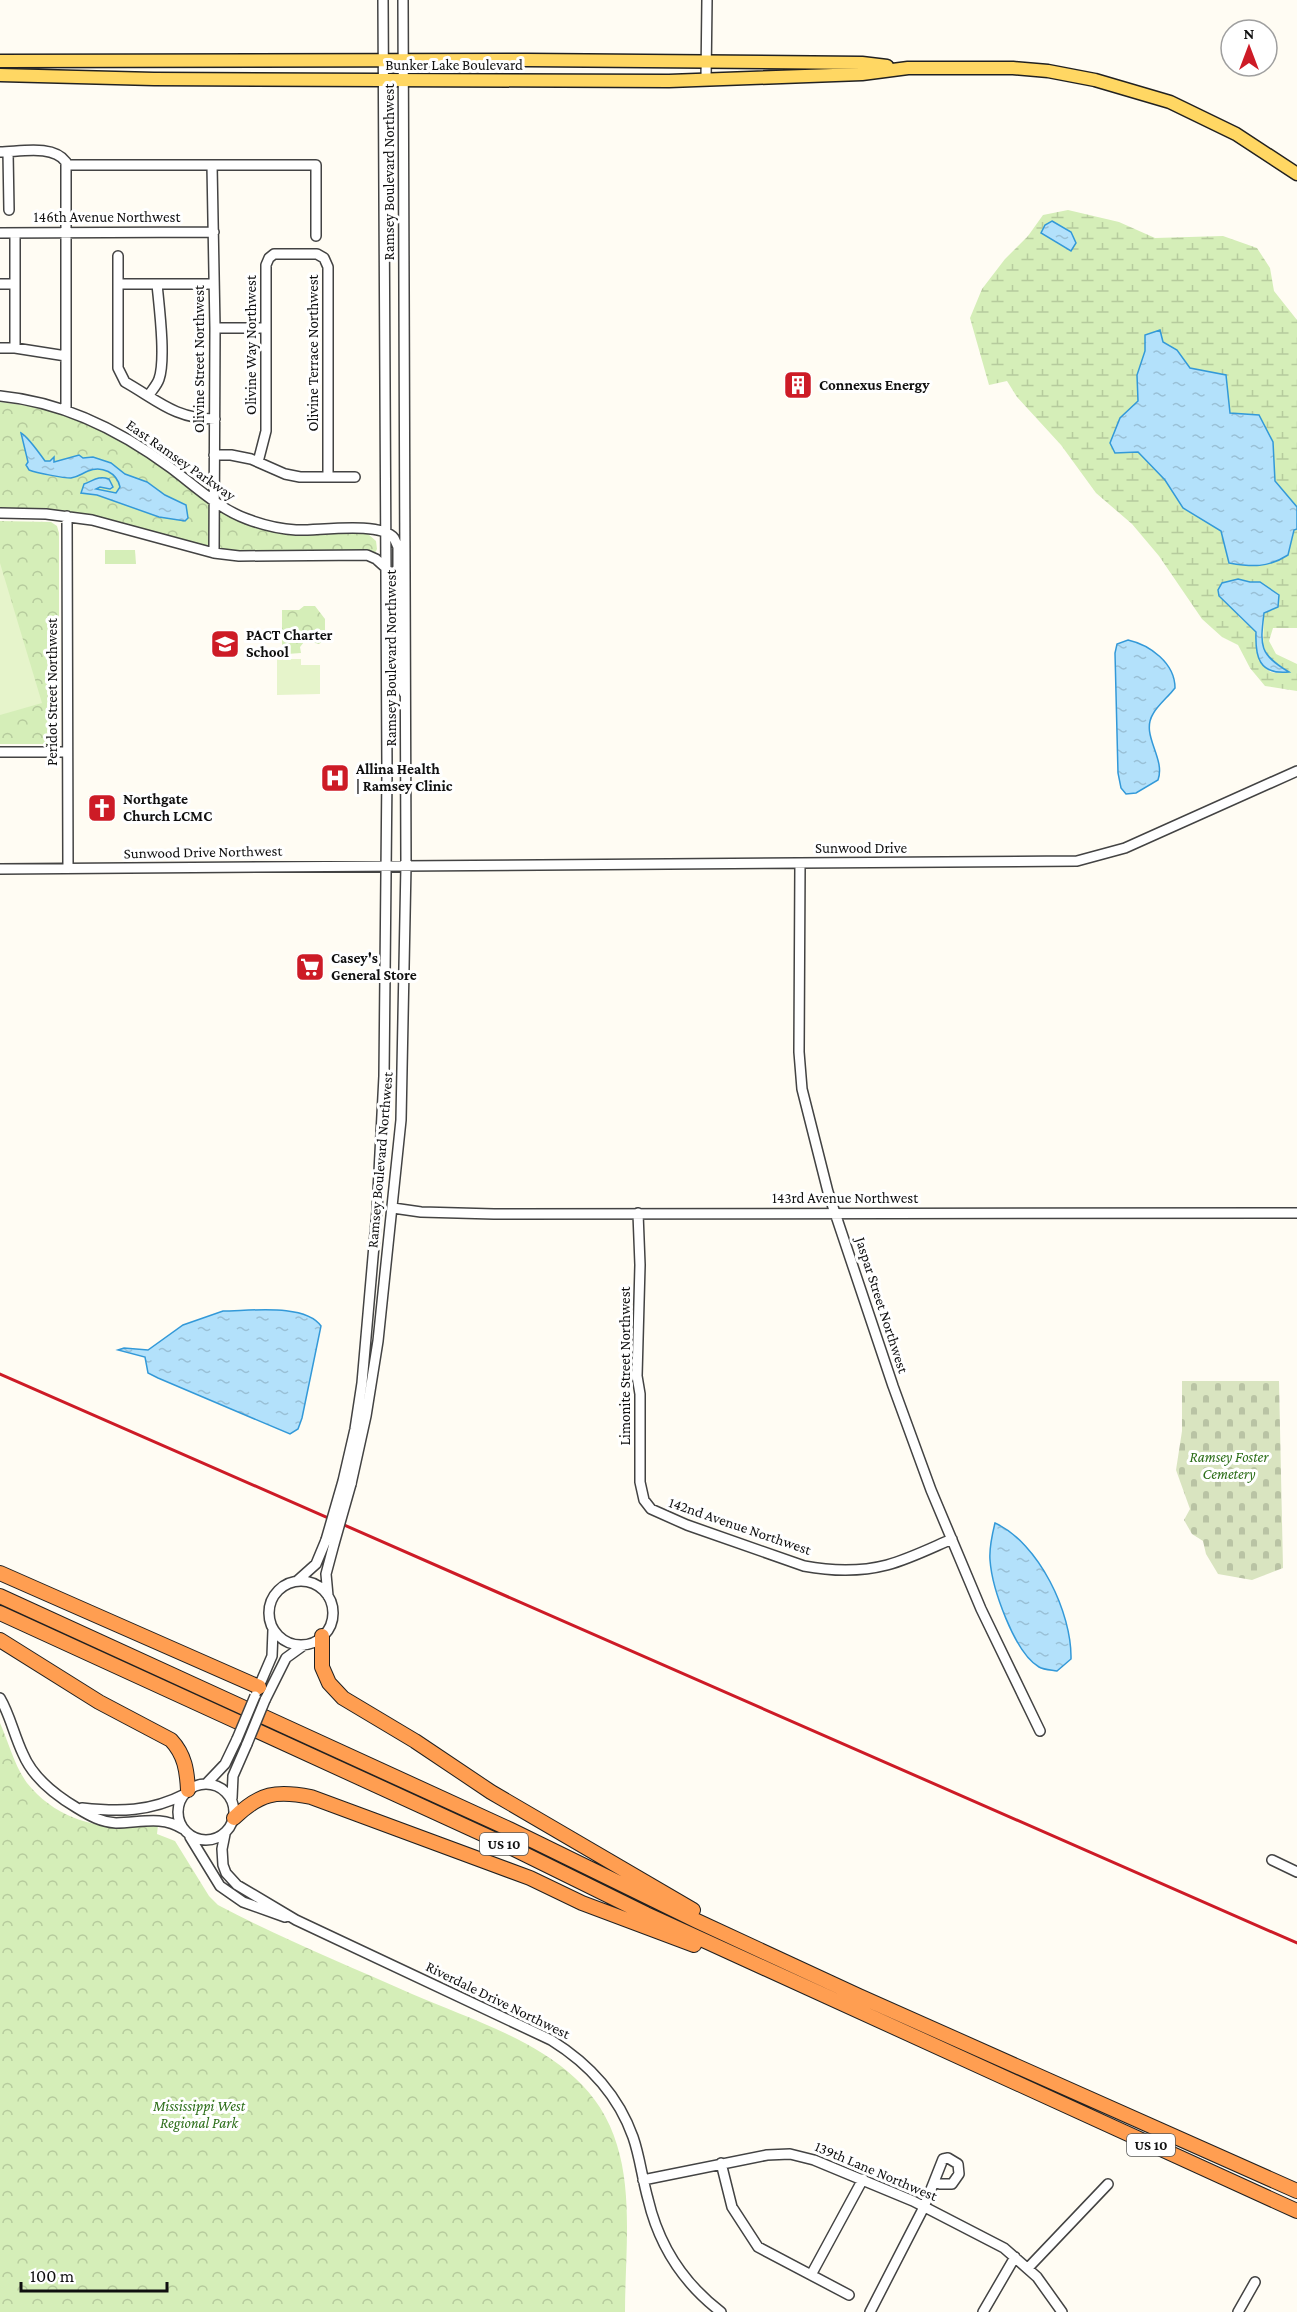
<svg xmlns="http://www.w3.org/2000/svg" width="1297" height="2312" font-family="'Crimson Pro',serif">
<defs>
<pattern id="wetland-marsh" width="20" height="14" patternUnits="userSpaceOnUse" patternTransform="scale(1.5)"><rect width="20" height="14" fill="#d5eeb8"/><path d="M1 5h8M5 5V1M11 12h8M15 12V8" fill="none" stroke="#b6cb9d"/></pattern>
<pattern id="cemetery-stones" width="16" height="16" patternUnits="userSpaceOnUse" patternTransform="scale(1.5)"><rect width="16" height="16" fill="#d9e4c0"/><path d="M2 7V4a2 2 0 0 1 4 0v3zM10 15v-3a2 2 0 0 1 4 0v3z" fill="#b9c3a4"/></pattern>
<pattern id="park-crowns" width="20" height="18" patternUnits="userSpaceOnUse" patternTransform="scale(1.5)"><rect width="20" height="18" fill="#d5eeb8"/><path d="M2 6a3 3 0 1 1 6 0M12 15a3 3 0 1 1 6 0" fill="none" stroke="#b6cb9d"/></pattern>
<pattern id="water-ripples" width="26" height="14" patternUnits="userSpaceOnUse" patternTransform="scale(1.5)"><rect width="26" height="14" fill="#b3e1fb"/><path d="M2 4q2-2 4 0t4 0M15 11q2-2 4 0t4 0" fill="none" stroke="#99c0d6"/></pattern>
</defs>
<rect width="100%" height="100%" fill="#fffcf3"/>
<!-- grass -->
<path fill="#d5eeb8" d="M105 550H135L136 564H105Z"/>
<!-- wetland -->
<path fill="url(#wetland-marsh)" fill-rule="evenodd" d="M1068 210 1119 222 1155 238 1223 236 1257 248 1270 268 1274 291 1297 320V507L1275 481 1273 442 1230 413 1226 375 1190 368 1177 350 1145 335V351L1137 375 1138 401 1120 418 1115 453 1138 452 1165 480 1183 508 1221 531 1288 555 1294 530 1297 529V628H1273L1269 641 1276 654 1297 664V691L1265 686 1250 668 1238 645 1222 637 1202 619 1159 556 1132 524 1096 493 1061 445 1017 397 1007 381 989 385 970 318 982 289 1005 259 1028 236 1043 215ZM1238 579 1250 582H1260L1264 612 1263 646 1268 658 1288 672C1282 672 1273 675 1268 670 1258 660 1255 644 1256 632L1238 616Z"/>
<!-- cemetery -->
<path fill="url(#cemetery-stones)" d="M1182 1381H1279L1283 1568 1252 1580 1218 1574 1206 1554 1203 1541 1192 1534 1184 1520 1190 1509 1176 1470 1182 1431Z"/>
<!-- park -->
<path fill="url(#park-crowns)" d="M0 402 44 408 60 412 103 431 160 464 229 515 301 533 368 534 376 541 377 549 375 553 367 551 232 550 193 544 123 523 86 515 0 510Z
M0 521 51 522 57 526 59 533V737L56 742 49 744H0Z
M304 606H315L325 619V640L319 644 311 642 308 637 300 647 301 653 287 654 282 646V610H299Z
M0 1723C9 1743 14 1765 27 1783 60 1824 109 1832 158 1825L157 1834 175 1841 209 1896 218 1905C280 1938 347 1965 412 1994 488 2027 591 2054 617 2145 633 2196 625 2258 625 2312H0Z"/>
<!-- pitch -->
<path fill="#e6f4cb" d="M0 563 42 703 0 715Z
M277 659H301V665H320V694L277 695Z"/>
<!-- water -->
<path fill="url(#water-ripples)" stroke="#3399d8" stroke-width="1.5" d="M1052 221 1071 232 1076 243 1071 251 1041 233 1045 225Z
M1160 330 1163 342 1177 350 1190 368 1226 375 1230 413 1259 415 1273 442 1275 481 1297 507V529L1294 530 1288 555C1268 568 1252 567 1229 563L1221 531 1183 508 1165 480 1138 452 1115 453 1110 443 1120 418 1138 401 1137 375 1145 351V335Z
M21 433C27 436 40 454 45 461H50L54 457V462L79 455 83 458 93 457 111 463 125 474 147 482 165 495 186 505 188 518 185 521 159 517 97 495 81 493 84 484C93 481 98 475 109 479L113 487 110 489 100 487 96 489 116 493 120 487C117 473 102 465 88 471 81 474 78 477 71 478 63 478 37 473 29 470L26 465 28 462Z
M1238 579 1250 582H1260L1279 595 1278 607 1264 613C1260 646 1259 654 1289 672 1259 675 1255 657 1256 632L1219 596 1218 590 1222 583Z
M1128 640C1150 645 1175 663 1175 688 1169 696 1157 706 1153 714 1140 735 1166 758 1158 780L1136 793 1126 794 1121 788 1118 773 1115 653 1117 644Z
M223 1311C249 1311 305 1303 321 1326L302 1418 298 1429 290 1434 158 1378 148 1373 145 1357 118 1350 124 1348 148 1350 183 1325Z
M995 1523C1039 1543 1072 1613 1071 1659L1057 1671C1052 1670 1044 1670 1039 1667 1014 1652 992 1588 990 1560 989 1547 992 1535 995 1523Z"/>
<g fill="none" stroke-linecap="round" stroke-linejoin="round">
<!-- minor casing -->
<g stroke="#434343" stroke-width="12">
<path id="minor" d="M706 79 707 0
M0 152C19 152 53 144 66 162V410
M8 152 9 210
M66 165H316V236
M212 165 215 328 214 553
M0 233 214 232
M15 233V348
M118 256V368L125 382C157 400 175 419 215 419
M0 284H14
M118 284H214
M215 328H265
M0 348H15L66 356
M149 395C152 390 157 385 159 379 166 359 159 306 157 284
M0 396C63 402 121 431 171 468 195 486 219 509 247 519 263 525 279 529 296 530 318 531 380 521 394 538 395 540 397 545 398 547V681L404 693
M214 455H231L251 459 285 474 300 477H355
M258 462 266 431V265L269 258 274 254H317L324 258 328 267V477
M0 513 46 514 92 520 214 553 239 556 367 555 376 559 386 568
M67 516 68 868
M0 752H67
M800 863 799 1052 802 1089 828 1192 893 1386 931 1490 981 1609 1040 1731
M0 869 1077 861 1125 848 1297 771
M393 1208 421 1212 494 1214 1297 1213
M638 1213 640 1265 637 1376 640 1394V1482L644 1500 651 1509 687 1525 804 1566C831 1571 860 1572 887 1565 909 1559 931 1548 952 1539
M343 1481 355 1429 362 1383 377 1211 384 1076 387 772 383 0
M351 1484 366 1416 378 1341 401 1120 406 865 403 0
M297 1581 316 1564 326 1540
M269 1613a32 32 0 1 1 64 0a32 32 0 1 1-64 0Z
M328 1596 326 1574 334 1544
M257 1691 272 1656 273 1630
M0 1698C10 1715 14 1735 23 1754 33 1778 55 1795 77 1808 90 1816 101 1822 116 1823 140 1823 161 1815 183 1829
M265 1700 286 1658 304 1645
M178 1812a28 28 0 1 1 56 0a28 28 0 1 1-56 0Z
M206 1784 225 1764 237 1739
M232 1798 233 1776 247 1744
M82 1808C119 1812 150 1812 185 1794
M225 1834 222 1849 223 1865 226 1873 237 1885 296 1920 551 2040C588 2063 618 2095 633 2137 640 2157 642 2178 648 2199 659 2246 683 2283 721 2312
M190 1837 220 1886 243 1902 285 1917
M1272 1860 1297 1872
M721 2163 732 2207 758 2247 849 2295
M643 2180 767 2155 790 2154 814 2160 913 2201 1004 2248 1037 2277 1062 2312
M1028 2268 1108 2184
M811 2275 863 2179
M870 2312 924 2207 943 2159 948 2158 958 2164 959 2174 952 2184H940L934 2182
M983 2312 1015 2257
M1238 2312 1255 2282"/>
</g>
<!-- major casing -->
<g stroke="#212121" stroke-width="15">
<path id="major" d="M0 61 527 60 862 63 887 66
M0 75 154 79 669 81 862 74 908 68H1013L1048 71 1095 80 1170 102 1236 134 1297 174"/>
</g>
<!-- highway casing -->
<g stroke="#212121" stroke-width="16">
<path id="highway" d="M0 1573 259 1687
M0 1596 509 1829 697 1921 859 1996 1297 2191
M0 1613 502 1843 646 1914 1297 2211
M322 1636V1667L329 1683 343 1698 415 1741 491 1792 693 1910
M0 1640 99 1702 171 1740C185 1755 187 1771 188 1790
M234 1818C260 1793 276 1790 311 1797L530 1878 582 1903 694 1945"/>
</g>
<!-- minor -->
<use href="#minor" stroke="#fff" stroke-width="9"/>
<!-- major -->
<use href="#major" stroke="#ffd763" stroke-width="12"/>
<!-- highway -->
<use href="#highway" stroke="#ff9e51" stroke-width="14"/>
<!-- rail -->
<path stroke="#cd1b26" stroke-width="3" d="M0 1374 1297 1943"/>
<!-- minor-bridge casing -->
<g stroke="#434343" stroke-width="12" stroke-linecap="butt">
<path id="minor-bridge" d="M326 1540 343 1481
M334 1544 351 1484
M237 1739 255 1696
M247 1744 265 1700"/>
</g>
<!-- minor-bridge -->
<use href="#minor-bridge" stroke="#fff" stroke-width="9"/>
</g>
<!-- icons -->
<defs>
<g id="building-square" transform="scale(1.5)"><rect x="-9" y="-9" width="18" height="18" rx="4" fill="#cd1b26" stroke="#fff"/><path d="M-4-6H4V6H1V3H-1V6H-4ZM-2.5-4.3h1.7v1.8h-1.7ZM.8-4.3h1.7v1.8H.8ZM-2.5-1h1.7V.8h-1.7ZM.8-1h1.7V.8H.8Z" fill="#fff"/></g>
<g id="school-square" transform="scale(1.5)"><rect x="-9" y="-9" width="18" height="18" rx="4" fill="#cd1b26" stroke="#fff"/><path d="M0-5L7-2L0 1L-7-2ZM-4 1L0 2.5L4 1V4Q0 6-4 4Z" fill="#fff"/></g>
<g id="hospital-square" transform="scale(1.5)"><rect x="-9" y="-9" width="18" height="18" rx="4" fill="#cd1b26" stroke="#fff"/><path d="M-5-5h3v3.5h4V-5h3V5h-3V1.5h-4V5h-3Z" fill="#fff"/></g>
<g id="church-square" transform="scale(1.5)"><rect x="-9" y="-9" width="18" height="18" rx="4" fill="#cd1b26" stroke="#fff"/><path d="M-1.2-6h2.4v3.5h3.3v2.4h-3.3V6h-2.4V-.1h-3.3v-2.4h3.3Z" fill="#fff"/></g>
<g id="supermarket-square" transform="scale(1.5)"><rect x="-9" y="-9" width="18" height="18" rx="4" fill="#cd1b26" stroke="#fff"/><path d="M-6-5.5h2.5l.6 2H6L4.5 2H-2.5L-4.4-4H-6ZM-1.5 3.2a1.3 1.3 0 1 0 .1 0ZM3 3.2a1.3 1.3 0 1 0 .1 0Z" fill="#fff"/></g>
</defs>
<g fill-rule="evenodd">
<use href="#building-square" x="798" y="385"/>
<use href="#school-square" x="225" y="644"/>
<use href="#hospital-square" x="335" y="778"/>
<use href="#church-square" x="102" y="808"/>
<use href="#supermarket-square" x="310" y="967"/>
</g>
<g text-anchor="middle" stroke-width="6" stroke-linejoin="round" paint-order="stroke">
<!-- shield labels -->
<g fill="#fff" stroke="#585858" stroke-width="1.5">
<rect x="480" y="1833" width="48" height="22" rx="4.5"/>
<rect x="1127" y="2134" width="48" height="22" rx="4.5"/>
</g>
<g font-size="14" font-weight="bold" fill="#101010">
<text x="504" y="1849">US 10</text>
<text x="1151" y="2150">US 10</text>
</g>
<!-- street labels -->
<g font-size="15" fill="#101010" stroke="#fff">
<text x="454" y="70">Bunker Lake Boulevard</text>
<text transform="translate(389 172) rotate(-90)" y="5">Ramsey Boulevard Northwest</text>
<text x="107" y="222">146th Avenue Northwest</text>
<text transform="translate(251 345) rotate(-90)" y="5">Olivine Way Northwest</text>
<text transform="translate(313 353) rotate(-90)" y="5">Olivine Terrace Northwest</text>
<text transform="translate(199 359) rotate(-90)" y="5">Olivine Street Northwest</text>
<text transform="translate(181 460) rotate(35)" y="5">East Ramsey Parkway</text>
<text transform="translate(391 658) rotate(-90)" y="5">Ramsey Boulevard Northwest</text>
<text transform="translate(52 692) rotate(-90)" y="5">Peridot Street Northwest</text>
<text x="861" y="853">Sunwood Drive</text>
<text transform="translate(203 852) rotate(-1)" y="5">Sunwood Drive Northwest</text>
<text transform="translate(380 1160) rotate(-85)" y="5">Ramsey Boulevard Northwest</text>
<text x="845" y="1203">143rd Avenue Northwest</text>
<text transform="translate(882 1305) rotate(72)" y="5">Jaspar Street Northwest</text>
<text transform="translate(625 1366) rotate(-90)" y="5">Limonite Street Northwest</text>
<text transform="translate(740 1526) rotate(19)" y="5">142nd Avenue Northwest</text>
<text transform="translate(498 2000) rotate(26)" y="5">Riverdale Drive Northwest</text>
<text transform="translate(876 2171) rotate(23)" y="5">139th Lane Northwest</text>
</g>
<!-- poi labels -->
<g font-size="15" font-weight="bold" fill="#101010" stroke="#fff" text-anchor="start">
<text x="819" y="390">Connexus Energy</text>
<text x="246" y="640">PACT Charter<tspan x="246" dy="17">School</tspan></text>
<text x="356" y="774">Allina Health<tspan x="356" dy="17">| Ramsey Clinic</tspan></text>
<text x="123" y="804">Northgate<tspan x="123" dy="17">Church LCMC</tspan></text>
<text x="331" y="963">Casey's<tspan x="331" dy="17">General Store</tspan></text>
</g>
<!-- park labels -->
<g font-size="15" font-style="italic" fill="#2c6e19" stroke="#fff">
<text x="1229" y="1462">Ramsey Foster<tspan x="1229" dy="17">Cemetery</tspan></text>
<text x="199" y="2111">Mississippi West<tspan x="199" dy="17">Regional Park</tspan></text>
</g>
</g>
<!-- north arrow -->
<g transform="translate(1249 48)"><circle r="28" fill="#ffffff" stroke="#9f9f9f" stroke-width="1.5"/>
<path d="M0-4.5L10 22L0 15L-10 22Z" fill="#cd1b26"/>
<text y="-9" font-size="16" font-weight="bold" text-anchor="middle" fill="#101010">N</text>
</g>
<!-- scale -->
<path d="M21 2282v9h146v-9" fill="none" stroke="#101010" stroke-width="3"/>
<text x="30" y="2282" font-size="18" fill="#101010" stroke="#ffffff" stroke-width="4.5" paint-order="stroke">100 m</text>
</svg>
